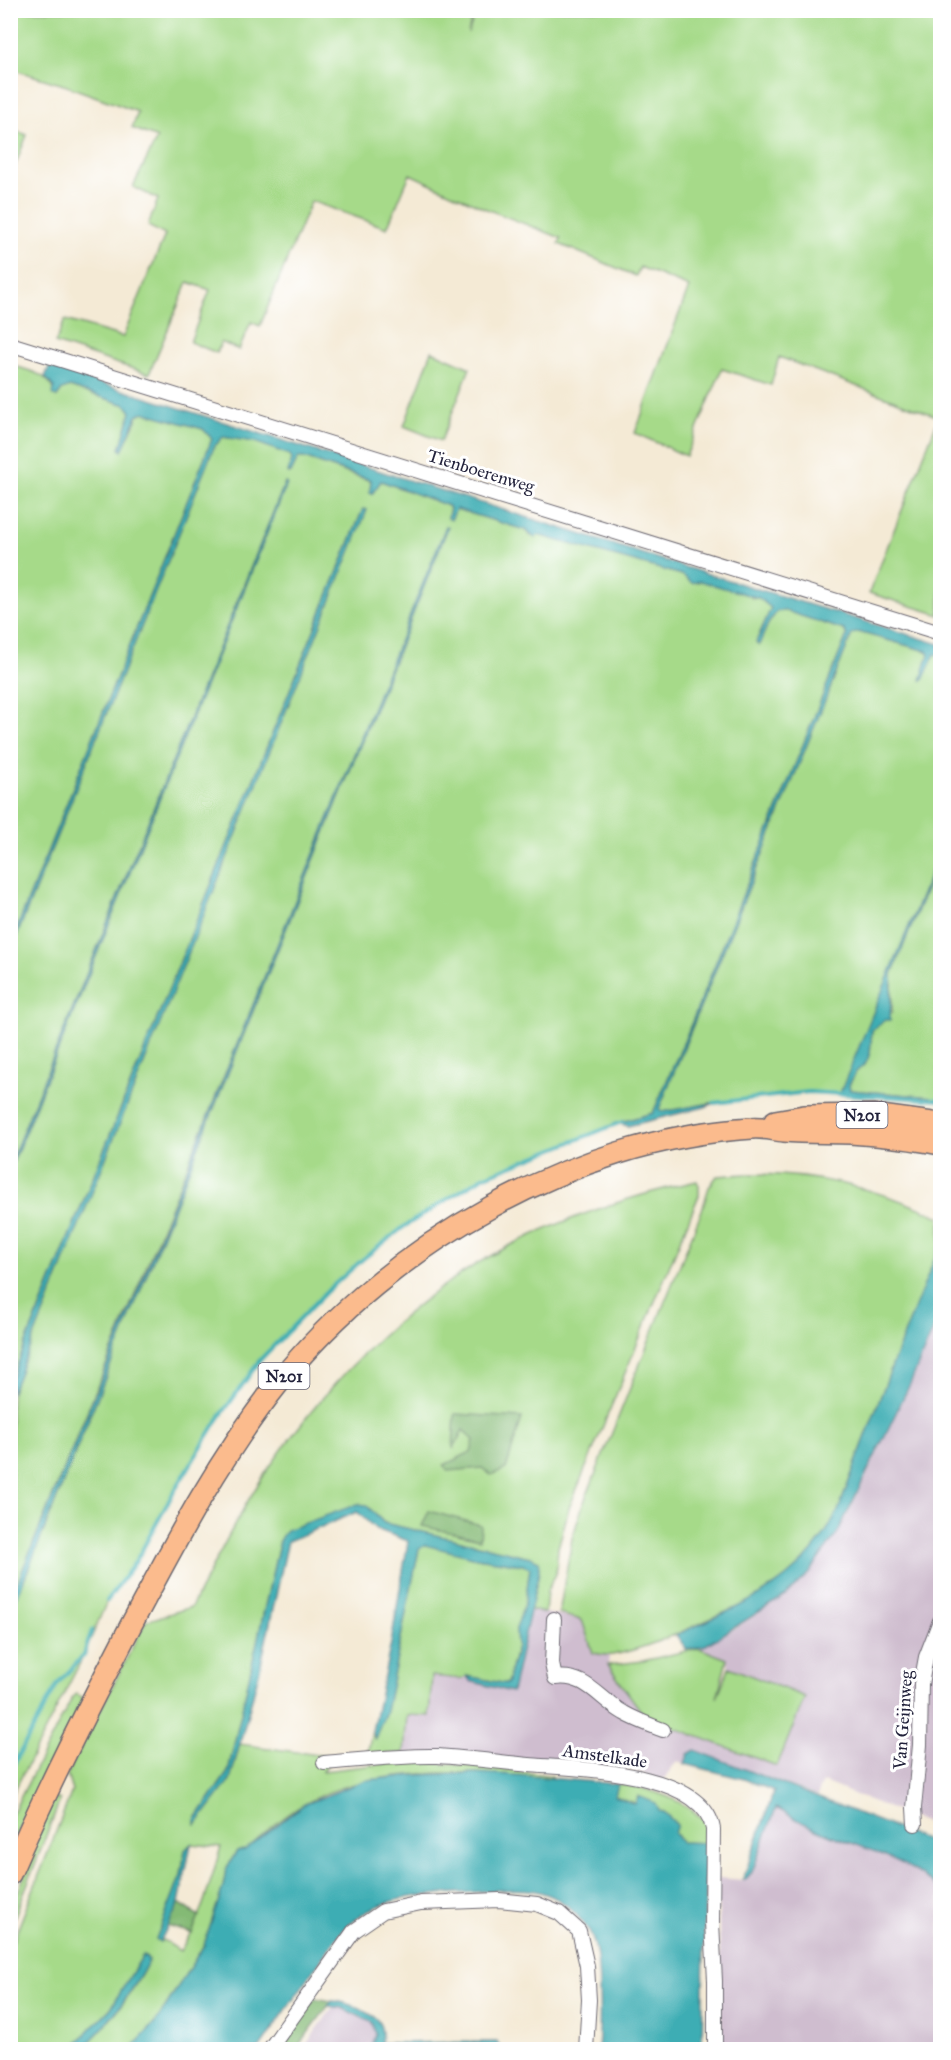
<svg xmlns="http://www.w3.org/2000/svg" width="951" height="2060" font-family="'IM FELL Great Primer',serif">
<rect width="100%" height="100%" fill="#fff"/>
<filter id="ink" filterUnits="userSpaceOnUse"><feTurbulence type="fractalNoise" baseFrequency=".0167" numOctaves="2"/><feDisplacementMap in="SourceGraphic" scale="12" xChannelSelector="R" yChannelSelector="G"/><feConvolveMatrix kernelMatrix="1 2 1 2 8 2 1 2 1" color-interpolation-filters="sRGB"/></filter>
<filter id="wash" filterUnits="userSpaceOnUse"><feTurbulence type="fractalNoise" baseFrequency=".008" numOctaves="4" result="noise"/><feDisplacementMap in="SourceGraphic" scale="24" xChannelSelector="R" yChannelSelector="G"/><feGaussianBlur stdDeviation="1.35" result="paint"/><feColorMatrix in="noise" values="0 0 0 0 0 0 0 0 0 0 0 0 0 0 0 0 0 1.4 0 .05"/><feComposite in="paint" operator="in"/></filter>
<g filter="url(#wash)">
<rect width="100%" height="100%" fill="#f4ead5"/>
<!-- industrial -->
<path fill="#cfbdcf" d="M932 1331 940 1335V1828L823 1782 817 1796 695 1750 688 1754 685 1764 677 1761 663 1780 630 1769 490 1757 404 1753 407 1715 432 1676 462 1679 467 1676 512 1692 530 1610 582 1620 593 1653 609 1656 608 1665 715 1705 729 1667 727 1659 699 1648 734 1629 786 1595 808 1574 837 1534 847 1516 910 1384Z
M775 1807 813 1828 892 1857 913 1869 940 1890V2049H721L722 2035 718 1878 745 1880Z
M336 2003 376 2023 380 2045H495L498 2050H302Z"/>
<!-- green -->
<path fill="#a6da89" stroke="#647e62" stroke-width="1.5" fill-rule="evenodd" d="M477 10 940 11V615L869 593 939 417 779 357 771 385 722 369 686 456 635 433 689 287 640 267 636 276 559 244 561 238 484 208 410 174 387 228 311 201 260 326 251 322 239 350 221 342 217 353 190 342 210 290 188 282 149 374 55 343 65 320 123 337 165 235 148 226 158 199 133 187 157 138 132 128 138 112 67 86 11 69 10 11H473L468 33Z
M11 129 27 135 11 176Z
M432 351 470 368 441 441 404 426Z
M11 365C32 372 50 373 57 397L62 390 69 387 126 405 131 412 120 449 122 450 138 416 143 412 203 429 212 439 11 943Z
M223 437 255 442 290 455 292 459 289 473H291L298 458H304L371 481 370 492 372 493 381 481 446 505 450 508 448 518 451 519 456 509 525 530 530 536 538 535 682 575 692 583 701 581 748 594 752 598H759L771 608 756 642 759 644 768 624 777 611H786L844 630 847 635 688 1032 653 1113 617 1123 483 1177 405 1226 363 1259 326 1292 260 1360 217 1421 172 1495 136 1561 107 1601 84 1655 11 1797V1612L448 527 11 1598V1394L363 509 11 1380V1167L286 484 285 483 11 1161V950L214 446Z
M858 632 927 651 929 654 922 680 935 654 940 655V851L845 1086 840 1093 809 1092 717 1102 662 1112 659 1109 852 634Z
M940 855V1100H929L930 1097 850 1090 849 1085 856 1072 866 1062 870 1053 872 1030 892 1012V974Z
M746 1174C814 1173 878 1188 940 1217V1249L898 1350 838 1511C824 1538 804 1564 780 1583 762 1597 740 1606 719 1615 684 1630 650 1648 612 1655 606 1656 599 1654 593 1653L582 1620 559 1614 572 1539 582 1507 702 1210 709 1187 717 1176Z
M697 1181 699 1186V1195L569 1508 558 1548 556 1574 547 1591 545 1613 530 1610 539 1572 530 1557 384 1523 366 1505 280 1539 228 1772 195 1820 230 1780 240 1744 333 1757 323 1771 407 1761 498 1768 552 1776 553 1778C476 1771 371 1764 303 1805 282 1817 263 1835 245 1851H237L226 1869 223 1887 204 1945 156 2022 131 2049H82C108 2025 133 1993 149 1960L143 1956 111 2008 71 2049H11L10 1949 72 1791 67 1775 146 1621 191 1607C217 1560 240 1509 271 1465 331 1378 417 1291 513 1244 572 1216 633 1195 697 1181ZM191 1844 221 1847C210 1883 201 1920 180 1951L161 1939 160 1942 181 1875 185 1850Z
M425 1544 477 1558 523 1565 530 1568 525 1602 516 1629 517 1646 507 1684 467 1676 463 1679 432 1676 429 1716 407 1715 404 1753 367 1755 372 1731 374 1738 386 1711 419 1549Z
M699 1648 727 1659 717 1698 729 1667 805 1697 777 1766 645 1717 608 1665 643 1661Z
M77 1694 83 1698 11 1847V1816L72 1698Z
M618 1784C653 1789 685 1799 710 1826L706 1843 681 1842 659 1811 614 1796Z
M54 1797 60 1800 11 1926V1909L31 1860 28 1858Z"/>
<!-- forest -->
<path fill="#84ba75" stroke="#536e58" stroke-width="1.5" d="M455 1414 522 1418 506 1469 491 1475 482 1468 448 1471 444 1465 471 1452 474 1440 463 1430 453 1449Z
M429 1511 481 1525 480 1539 422 1526Z
M179 1903 199 1916 192 1933 167 1926Z
M315 1998 332 2001 296 2049 278 2050Z"/>
<!-- water -->
<path fill="#3cadb4" stroke="#2f6878" stroke-width="1.5" d="M49 367 685 567 940 644V655L935 654 923 680H921L929 654 927 651 858 632 852 634 659 1109 662 1112 717 1102 705 1107 628 1126 617 1123 653 1113 688 1032 847 635 844 630 786 611H777L768 624 759 645 756 642 771 608 759 598 700 581 692 583 682 575 538 535 535 538 525 530 456 509 451 520 448 518 450 508 446 505 381 481 372 494 370 492 371 480 304 458H298L291 473H288L292 459 290 455 255 442 223 437 214 447 11 950V943L212 439 203 429 143 412 137 416 122 451 120 449 131 412 126 405 70 387 62 390 57 397 53 396 54 387 45 377Z
M285 483 287 484 11 1167V1161Z
M363 509 367 510 11 1394V1380Z
M446 526 448 527 11 1612V1598L149 1263Z
M940 851V855L892 974 890 1020H885L872 1030 870 1053 866 1063 856 1072 849 1085 850 1090 931 1097 929 1100 840 1093Z
M940 1245V1314L910 1384 837 1534 808 1574 786 1595 706 1645 687 1650 676 1635C746 1603 800 1586 838 1511L898 1350Z
M358 1504 366 1505 384 1523 530 1557 539 1561V1572L512 1692 470 1681 467 1676 507 1684 517 1646 516 1629 525 1602 530 1568 523 1565 477 1558 425 1545 419 1549 386 1711 375 1739 372 1731 391 1643 408 1541 376 1529 357 1512 288 1541 259 1673 230 1780 196 1825 195 1820 228 1772 280 1539 286 1530Z
M695 1750 940 1845V1890C901 1854 858 1849 812 1827 800 1822 788 1814 776 1808L752 1872 745 1880 743 1879 774 1791 744 1779 685 1764 688 1754Z
M475 1773 516 1775 618 1784 615 1796 635 1804 638 1796 656 1803 659 1811 664 1812 677 1825 674 1833 681 1842 706 1843 702 2049H598C600 2027 601 1955 592 1937 583 1919 565 1900 546 1894 523 1885 486 1892 460 1893 422 1895 384 1896 353 1921 337 1935 325 1954 313 1971 295 1997 277 2023 259 2049H131L156 2022 204 1945 223 1887 226 1869 237 1851 245 1850 303 1805 366 1780 417 1775Z
M191 1844 179 1903 160 1942 156 1939 181 1875 185 1850Z
M143 1955 149 1960C133 1992 108 2025 82 2049H71L111 2008Z
M332 2001C344 2001 374 2012 379 2023 383 2029 382 2036 381 2043L497 2042 503 2049H371L376 2034 371 2022 342 2008 328 2006Z"/>
<g fill="none" stroke-linecap="round" stroke-linejoin="round">
<!-- stream -->
<path stroke="#3cadb4" stroke-width="4" d="M714 1103 809 1092 940 1100
M107 1601 136 1561 172 1495 217 1421 260 1360 326 1292 363 1259 405 1226 483 1177 622 1122
M10 1771 58 1683 84 1655 92 1630"/>
</g>
</g>
<g filter="url(#ink)">
<g fill="none" stroke-linecap="round" stroke-linejoin="round">
<!-- minor casing -->
<g stroke="#6c6871" stroke-width="16">
<path id="minor" d="M10 344 940 633
M554 1619 552 1664 555 1678C586 1673 600 1700 624 1713 636 1720 650 1725 663 1730
M324 1763C362 1760 400 1755 438 1756 468 1758 499 1762 529 1765 575 1769 703 1770 713 1829L712 1922 715 1981V2050
M915 1824 914 1808 920 1745 921 1684 926 1657 940 1621
M269 2050 354 1931 383 1911 421 1903 499 1900 537 1904 559 1913 579 1931 587 1966 589 2000 586 2050"/>
</g>
<!-- primary casing -->
<g stroke="#6c6871" stroke-width="24">
<path id="primary" d="M775 1121 804 1116 873 1115 940 1124
M10 1874C46 1790 88 1708 130 1627 175 1542 220 1456 280 1381 390 1244 574 1139 752 1128 763 1127 773 1130 784 1131 806 1133 828 1132 850 1133 880 1135 911 1138 940 1144"/>
</g>
<!-- minor -->
<use href="#minor" stroke="#fff" stroke-width="14"/>
<!-- primary -->
<use href="#primary" stroke="#fbbb8d" stroke-width="21"/>
</g>
</g>
<g text-anchor="middle" stroke-width="6" stroke-linejoin="round" paint-order="stroke">
<!-- shield labels -->
<g fill="#fff" stroke="#646476" stroke-width="1.5">
<rect x="836.5" y="1102" width="51" height="26" rx="4.5"/>
<rect x="258.5" y="1363" width="51" height="26" rx="4.5"/>
</g>
<g font-size="16" font-weight="bold" fill="#22223b">
<text x="862" y="1121">N201</text>
<text x="284" y="1382">N201</text>
</g>
<!-- street labels -->
<g font-size="18" fill="#22223b" stroke="#fff">
<text transform="translate(481 471) rotate(17)" y="6">Tienboerenweg</text>
<text transform="translate(903 1720) rotate(-86)" y="6">Van Geijnweg</text>
<text transform="translate(605 1756) rotate(8)" y="6">Amstelkade</text>
</g>
</g>
<!-- margin -->
<rect width="951" height="2060" fill="none" stroke="#fff" stroke-width="36"/>
</svg>
